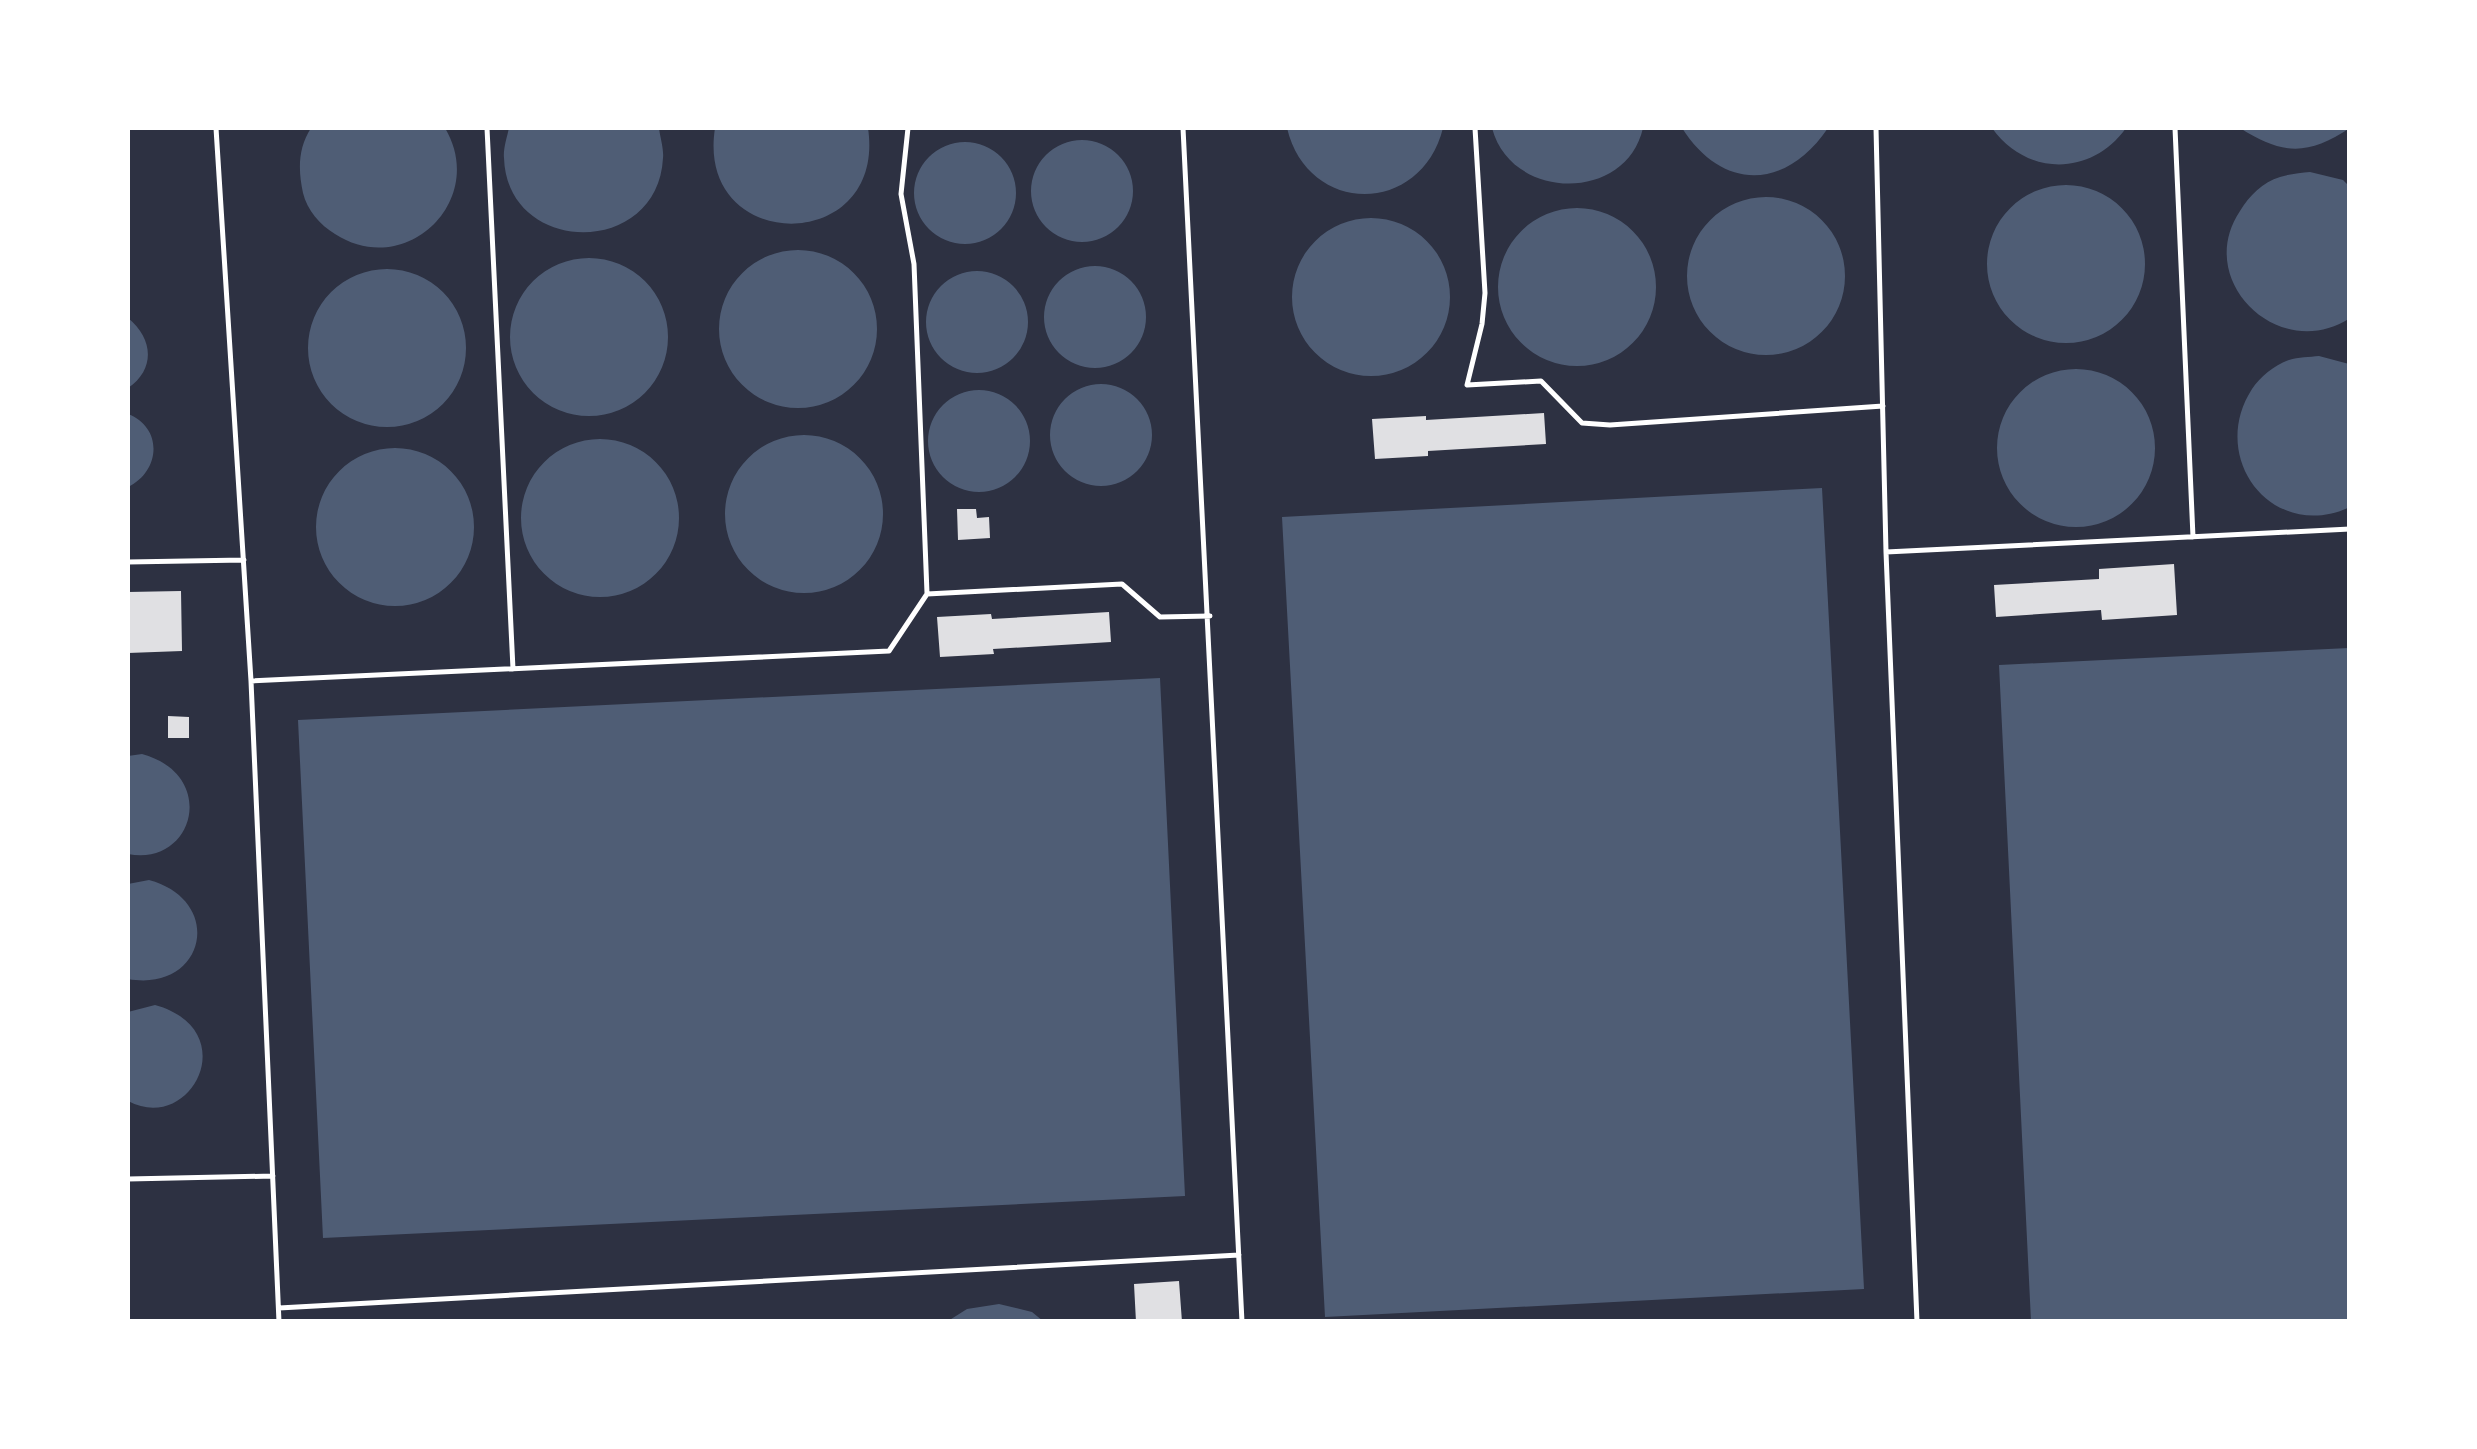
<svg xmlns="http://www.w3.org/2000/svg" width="2477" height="1449" font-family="Barlow,sans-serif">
<rect width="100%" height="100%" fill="#2d3142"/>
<!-- water -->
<path fill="#4f5d75" d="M311 128H445C488 200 406 280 335 234 320 225 307 210 303 193 298 170 298 148 311 128Z
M509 128H659C660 137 664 149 663 158 658 258 507 256 504 158 503 149 507 137 509 128Z
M715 128H868C887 256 695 255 715 128Z
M1287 128H1443C1421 216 1308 216 1287 128Z
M1492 128H1643C1626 203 1511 201 1492 128Z
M1682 128H1828C1786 190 1723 192 1682 128Z
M1992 128H2126C2091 177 2026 176 1992 128Z
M2240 128H2350C2308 156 2282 155 2240 128Z
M1031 191a51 51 0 1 1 102 0a51 51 0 1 1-102 0Z
M914 193a51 51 0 1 1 102 0a51 51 0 1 1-102 0Z
M2310 172 2343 180 2349 186 2350 318C2280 364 2193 281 2240 211 2249 196 2263 182 2280 177 2289 174 2301 173 2310 172Z
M1987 264a79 79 0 1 1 158 0a79 79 0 1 1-158 0Z
M1687 276a79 79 0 1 1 158 0a79 79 0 1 1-158 0Z
M1498 287a79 79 0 1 1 158 0a79 79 0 1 1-158 0Z
M1292 297a79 79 0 1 1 158 0a79 79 0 1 1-158 0Z
M719 329a79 79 0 1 1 158 0a79 79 0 1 1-158 0Z
M510 337a79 79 0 1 1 158 0a79 79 0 1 1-158 0Z
M1044 317a51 51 0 1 1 102 0a51 51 0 1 1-102 0Z
M308 348a79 79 0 1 1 158 0a79 79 0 1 1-158 0Z
M926 322a51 51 0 1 1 102 0a51 51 0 1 1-102 0Z
M128 318C153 338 156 369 128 388Z
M2319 356 2349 364 2350 507C2274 543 2207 459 2252 389 2260 377 2275 365 2289 360 2298 357 2310 357 2319 356Z
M1997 448a79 79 0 1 1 158 0a79 79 0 1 1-158 0Z
M1050 435a51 51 0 1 1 102 0a51 51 0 1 1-102 0Z
M928 441a51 51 0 1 1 102 0a51 51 0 1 1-102 0Z
M128 414C164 428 160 472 128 487Z
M725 514a79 79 0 1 1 158 0a79 79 0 1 1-158 0Z
M521 518a79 79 0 1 1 158 0a79 79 0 1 1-158 0Z
M316 527a79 79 0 1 1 158 0a79 79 0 1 1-158 0Z
M1822 488 1864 1289 1325 1317 1282 517Z
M2349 648V1321H2031L1999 665Z
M1160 678 1185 1196 323 1238 298 720Z
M142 754C219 775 194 867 128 854V756Z
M149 880C226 901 205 993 128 979V884Z
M155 1005C245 1030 191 1135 128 1101V1012Z
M999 1304 1032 1312 1043 1321H948L967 1309Z"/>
<!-- building -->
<path fill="#e0e0e3" d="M1544 413 1546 444 1428 451V456L1375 459 1372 419 1426 416V420Z
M957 509H976L977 518 989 517 990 538 958 540Z
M2174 564 2177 615 2102 620 2101 610 1996 617 1994 585 2099 579V569Z
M181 591 182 651 128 653V592Z
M1109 612 1111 642 993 649 994 654 940 657 937 617 991 614 992 619Z
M168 716 189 717V738H168Z
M1179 1281 1182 1322H1136L1134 1284Z"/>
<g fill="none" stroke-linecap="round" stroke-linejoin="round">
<!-- service -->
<path stroke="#fff" stroke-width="5" d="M216 128 251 681 279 1322
M487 128 513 669
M908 128 901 194 914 264 927 593
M1183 128 1242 1322
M1475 128 1485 293 1482 324 1467 385 1541 381 1582 423 1610 425 1883 406
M1876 128 1886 552 1917 1322
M2175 128 2193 537
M1886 552 2350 529
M128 562 244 560
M251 681 889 651 927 594 1122 584 1160 617 1210 616
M128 1179 273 1176
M279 1308 1239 1255"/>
</g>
<!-- border -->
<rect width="2477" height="1449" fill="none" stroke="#ffffff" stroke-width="260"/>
</svg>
